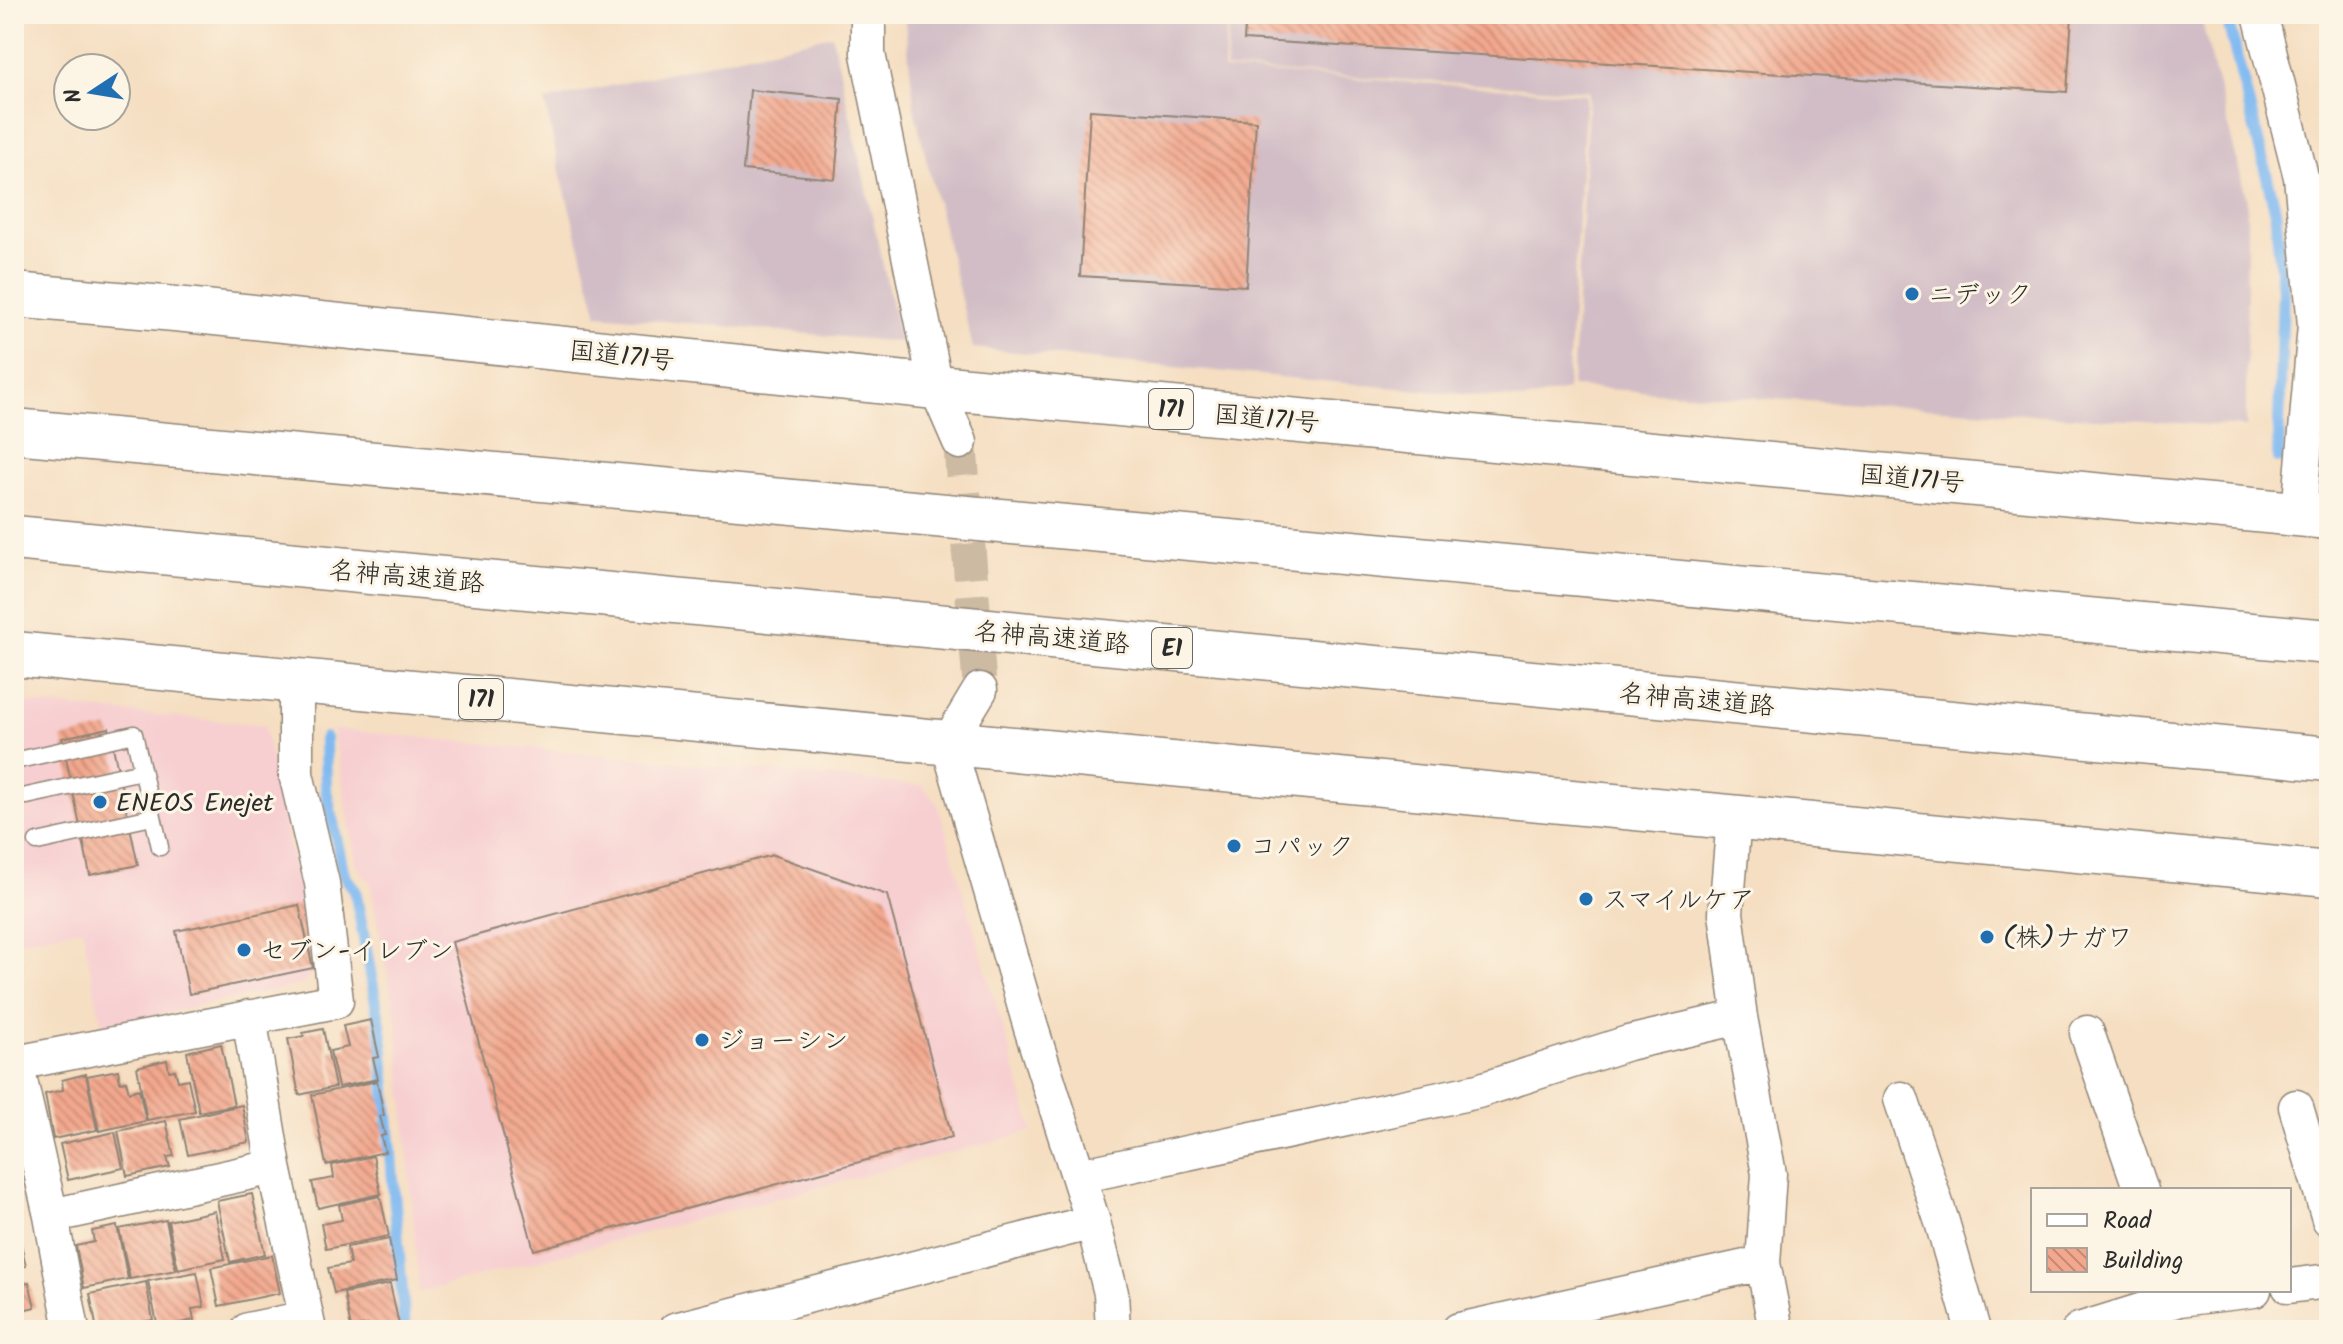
<svg xmlns="http://www.w3.org/2000/svg" width="2343" height="1344" font-family="Kalam,'Klee One',sans-serif">
<defs>
<pattern id="building-back-hatch" width="6" height="6" patternUnits="userSpaceOnUse" patternTransform="scale(2)"><rect width="6" height="6" fill="#f3a88e"/><path d="M-1 5l2 2M0 0l6 6M5-1l2 2" fill="none" stroke="#c58974"/></pattern>
</defs>
<rect width="100%" height="100%" fill="#fcf5e5"/>
<filter id="ink" filterUnits="userSpaceOnUse"><feTurbulence type="fractalNoise" baseFrequency=".0125" numOctaves="2"/><feDisplacementMap in="SourceGraphic" scale="16" xChannelSelector="R" yChannelSelector="G"/><feConvolveMatrix kernelMatrix="1 2 1 2 8 2 1 2 1" color-interpolation-filters="sRGB"/></filter>
<filter id="wash" filterUnits="userSpaceOnUse"><feTurbulence type="fractalNoise" baseFrequency=".006" numOctaves="4" result="noise"/><feDisplacementMap in="SourceGraphic" scale="32" xChannelSelector="R" yChannelSelector="G"/><feGaussianBlur stdDeviation="1.8" result="paint"/><feColorMatrix in="noise" values="0 0 0 0 0 0 0 0 0 0 0 0 0 0 0 0 0 1.4 0 .05"/><feComposite in="paint" operator="in"/></filter>
<g filter="url(#wash)">
<rect width="100%" height="100%" fill="#f5dec1"/>
<!-- built -->
<path fill="#f7cfd1" d="M14 702 264 725 315 967 304 984 102 1026 82 928 14 942Z
M333 729 923 786 938 805 1033 1131 419 1292 397 1022 370 882 357 866Z"/>
<!-- industrial -->
<path fill="#d2bdc6" d="M904 14H1227L1224 70 1586 94 1567 390 1525 400 973 348 915 113Z
M1229 14H2200L2247 201 2246 427 1572 387 1589 91 1226 69Z
M832 35 900 342 598 315 559 168 545 101Z"/>
<g fill="none" stroke-linecap="round" stroke-linejoin="round">
<!-- stream -->
<path stroke="#80baf1" stroke-width="12" d="M2226 14 2275 209 2283 290 2278 458
M325 738 326 790 344 875 355 890 381 1030 405 1330"/>
</g>
<g id="blocks">
<!-- building -->
<path fill="url(#building-back-hatch)" d="M1246 14H2072L2067 92 1244 40Z
M750 90 842 99 835 179 743 170Z
M1090 110 1256 121 1246 286 1080 276Z
M109 728 138 865 90 875 62 738Z
M773 855 887 895 952 1137 534 1250 452 942Z
M299 905 313 968 189 994 176 931Z
M371 1020 379 1057 373 1058 378 1079 338 1087 330 1051 348 1047 343 1026Z
M323 1029 335 1087 299 1095 288 1039 304 1036 303 1033Z
M221 1044 234 1105 199 1112 187 1052Z
M167 1060 169 1071 175 1070 178 1081 188 1079 195 1111 147 1120 137 1067Z
M118 1070 120 1082 126 1081 129 1092 139 1089 146 1121 99 1131 87 1076Z
M86 1074 97 1130 53 1139 45 1094 63 1090 62 1080Z
M377 1081 384 1115 380 1116 385 1135 381 1136 385 1152 326 1165 312 1095Z
M242 1105 249 1142 188 1155 180 1119Z
M166 1121 174 1156 167 1157 170 1167 127 1176 118 1131Z
M115 1132 123 1168 68 1180 60 1144Z
M373 1156 381 1194 318 1208 312 1182 334 1178 332 1165Z
M252 1194 265 1254 230 1262 217 1201Z
M380 1196 389 1236 326 1249 321 1224 342 1220 339 1205Z
M215 1211 225 1259 178 1269 168 1221Z
M166 1220 176 1270 130 1279 119 1229Z
M117 1226 128 1279 84 1288 76 1246 94 1242 92 1231Z
M389 1239 397 1280 334 1293 328 1268 350 1264 347 1247Z
M20 1240 26 1266 14 1268V1241Z
M272 1255 280 1293 219 1306 211 1268Z
M197 1272 204 1307 192 1309 194 1320 158 1328 148 1281Z
M29 1282 35 1307 14 1312V1285Z
M146 1282 153 1320 97 1330 90 1294Z
M390 1284 400 1329 369 1330 368 1325 351 1328 344 1293Z
M39 1325 40 1330H20V1329Z"/>
</g>
</g>
<g filter="url(#ink)">
<use href="#blocks" fill-opacity="0" stroke="#908476" stroke-width="2"/>
<g fill="none" stroke-linecap="round" stroke-linejoin="round">
<!-- street-tunnel -->
<path stroke="#cdbaa3" stroke-width="34" stroke-dasharray="34 17" stroke-linecap="butt" d="M960 442 980 690"/>
<!-- lane casing -->
<g stroke="#908476" stroke-width="19">
<path id="lane" d="M19 760 134 734 160 847
M27 796 142 771
M37 842 152 817"/>
</g>
<!-- street casing -->
<g stroke="#908476" stroke-width="37">
<path id="street" d="M868 14V54L936 387 960 442
M2260 14 2301 177 2315 325 2299 514
M980 690 948 743 1031 1028 1093 1222 1111 1293 1113 1330
M1734 818 1726 913 1740 1017 1769 1174 1763 1263 1776 1330
M249 1017 274 1167 309 1330
M2087 1033 2141 1190
M1901 1099 1942 1222 1973 1330
M2296 1107 2329 1219
M1079 1176 1478 1091 1628 1043 1740 1017
M51 1216 274 1167
M2289 1286 2329 1281
M72 1330 51 1216 16 1063 336 1001 322 883 296 774V682
M248 1330 306 1318
M675 1330 1093 1222
M1459 1330 1763 1263
M2079 1330 2179 1299 2254 1290"/>
</g>
<!-- highway casing -->
<g stroke="#908476" stroke-width="47">
<path id="highway" d="M14 295 175 309 936 387 2329 517
M14 431 2329 642
M14 538 2329 759
M14 654 2329 874"/>
</g>
<!-- lane -->
<use href="#lane" stroke="#fff" stroke-width="16"/>
<!-- street -->
<use href="#street" stroke="#fff" stroke-width="34"/>
<!-- highway -->
<use href="#highway" stroke="#fff" stroke-width="44"/>
</g>
</g>
<!-- markers -->
<g fill="#1f6fb2" stroke="#fcf5e5" stroke-width="3">
<circle cx="1912" cy="294" r="8"/>
<circle cx="100" cy="802" r="8"/>
<circle cx="1234" cy="846" r="8"/>
<circle cx="1586" cy="899" r="8"/>
<circle cx="1987" cy="937" r="8"/>
<circle cx="244" cy="950" r="8"/>
<circle cx="702" cy="1040" r="8"/>
</g>
<g text-anchor="middle" stroke-width="6" stroke-linejoin="round" paint-order="stroke">
<!-- shield labels -->
<g fill="#fcf5e5" stroke="#6a6863" stroke-width="2">
<rect x="1149" y="389" width="44" height="40" rx="6"/>
<rect x="1152" y="628" width="40" height="40" rx="6"/>
<rect x="459" y="679" width="44" height="40" rx="6"/>
</g>
<g font-size="24" font-weight="bold" fill="#2b2b2b">
<text x="1171" y="417">171</text>
<text x="1172" y="656">E1</text>
<text x="481" y="707">171</text>
</g>
<!-- poi labels -->
<g font-size="26" fill="#2b2b2b" stroke="#fcf5e5" text-anchor="start">
<text x="1928" y="303">ニデック</text>
<text x="116" y="811">ENEOS Enejet</text>
<text x="1250" y="855">コパック</text>
<text x="1602" y="908">スマイルケア</text>
<text x="2003" y="946">(株)ナガワ</text>
<text x="260" y="959">セブン-イレブン</text>
<text x="718" y="1049">ジョーシン</text>
</g>
<!-- street labels -->
<g font-size="26" fill="#2b2b2b" stroke="#fcf5e5">
<text transform="translate(622 355) rotate(6)" y="9">国道171号</text>
<text transform="translate(1267 418) rotate(5)" y="9">国道171号</text>
<text transform="translate(1912 478) rotate(5)" y="9">国道171号</text>
<text transform="translate(407 576) rotate(5)" y="9">名神高速道路</text>
<text transform="translate(1052 637) rotate(5)" y="9">名神高速道路</text>
<text transform="translate(1697 699) rotate(5)" y="9">名神高速道路</text>
</g>
</g>
<!-- margin -->
<rect width="2343" height="1344" fill="none" stroke="#fcf5e5" stroke-width="48"/>
<!-- legend -->
<rect x="2031" y="1188" width="260" height="104" fill="#fcf5e5" stroke="#a8a49b" stroke-width="2"/>
<rect x="2047" y="1214" width="40" height="12" fill="#ffffff" stroke="#a8a49b" stroke-width="2"/>
<text x="2103" y="1228" font-size="24" fill="#2b2b2b">Road</text>
<rect x="2047" y="1248" width="40" height="24" fill="url(#building-back-hatch)" stroke="#a8a49b" stroke-width="2"/>
<text x="2103" y="1268" font-size="24" fill="#2b2b2b">Building</text>
<!-- north arrow -->
<g transform="translate(92 92) rotate(258)"><circle r="38" fill="#fcf5e5" stroke="#a8a49b" stroke-width="2"/>
<path d="M0-6L14 30L0 20L-14 30Z" fill="#1f6fb2"/>
<text y="-12" font-size="22" font-weight="bold" text-anchor="middle" fill="#2b2b2b">N</text>
</g>
</svg>
